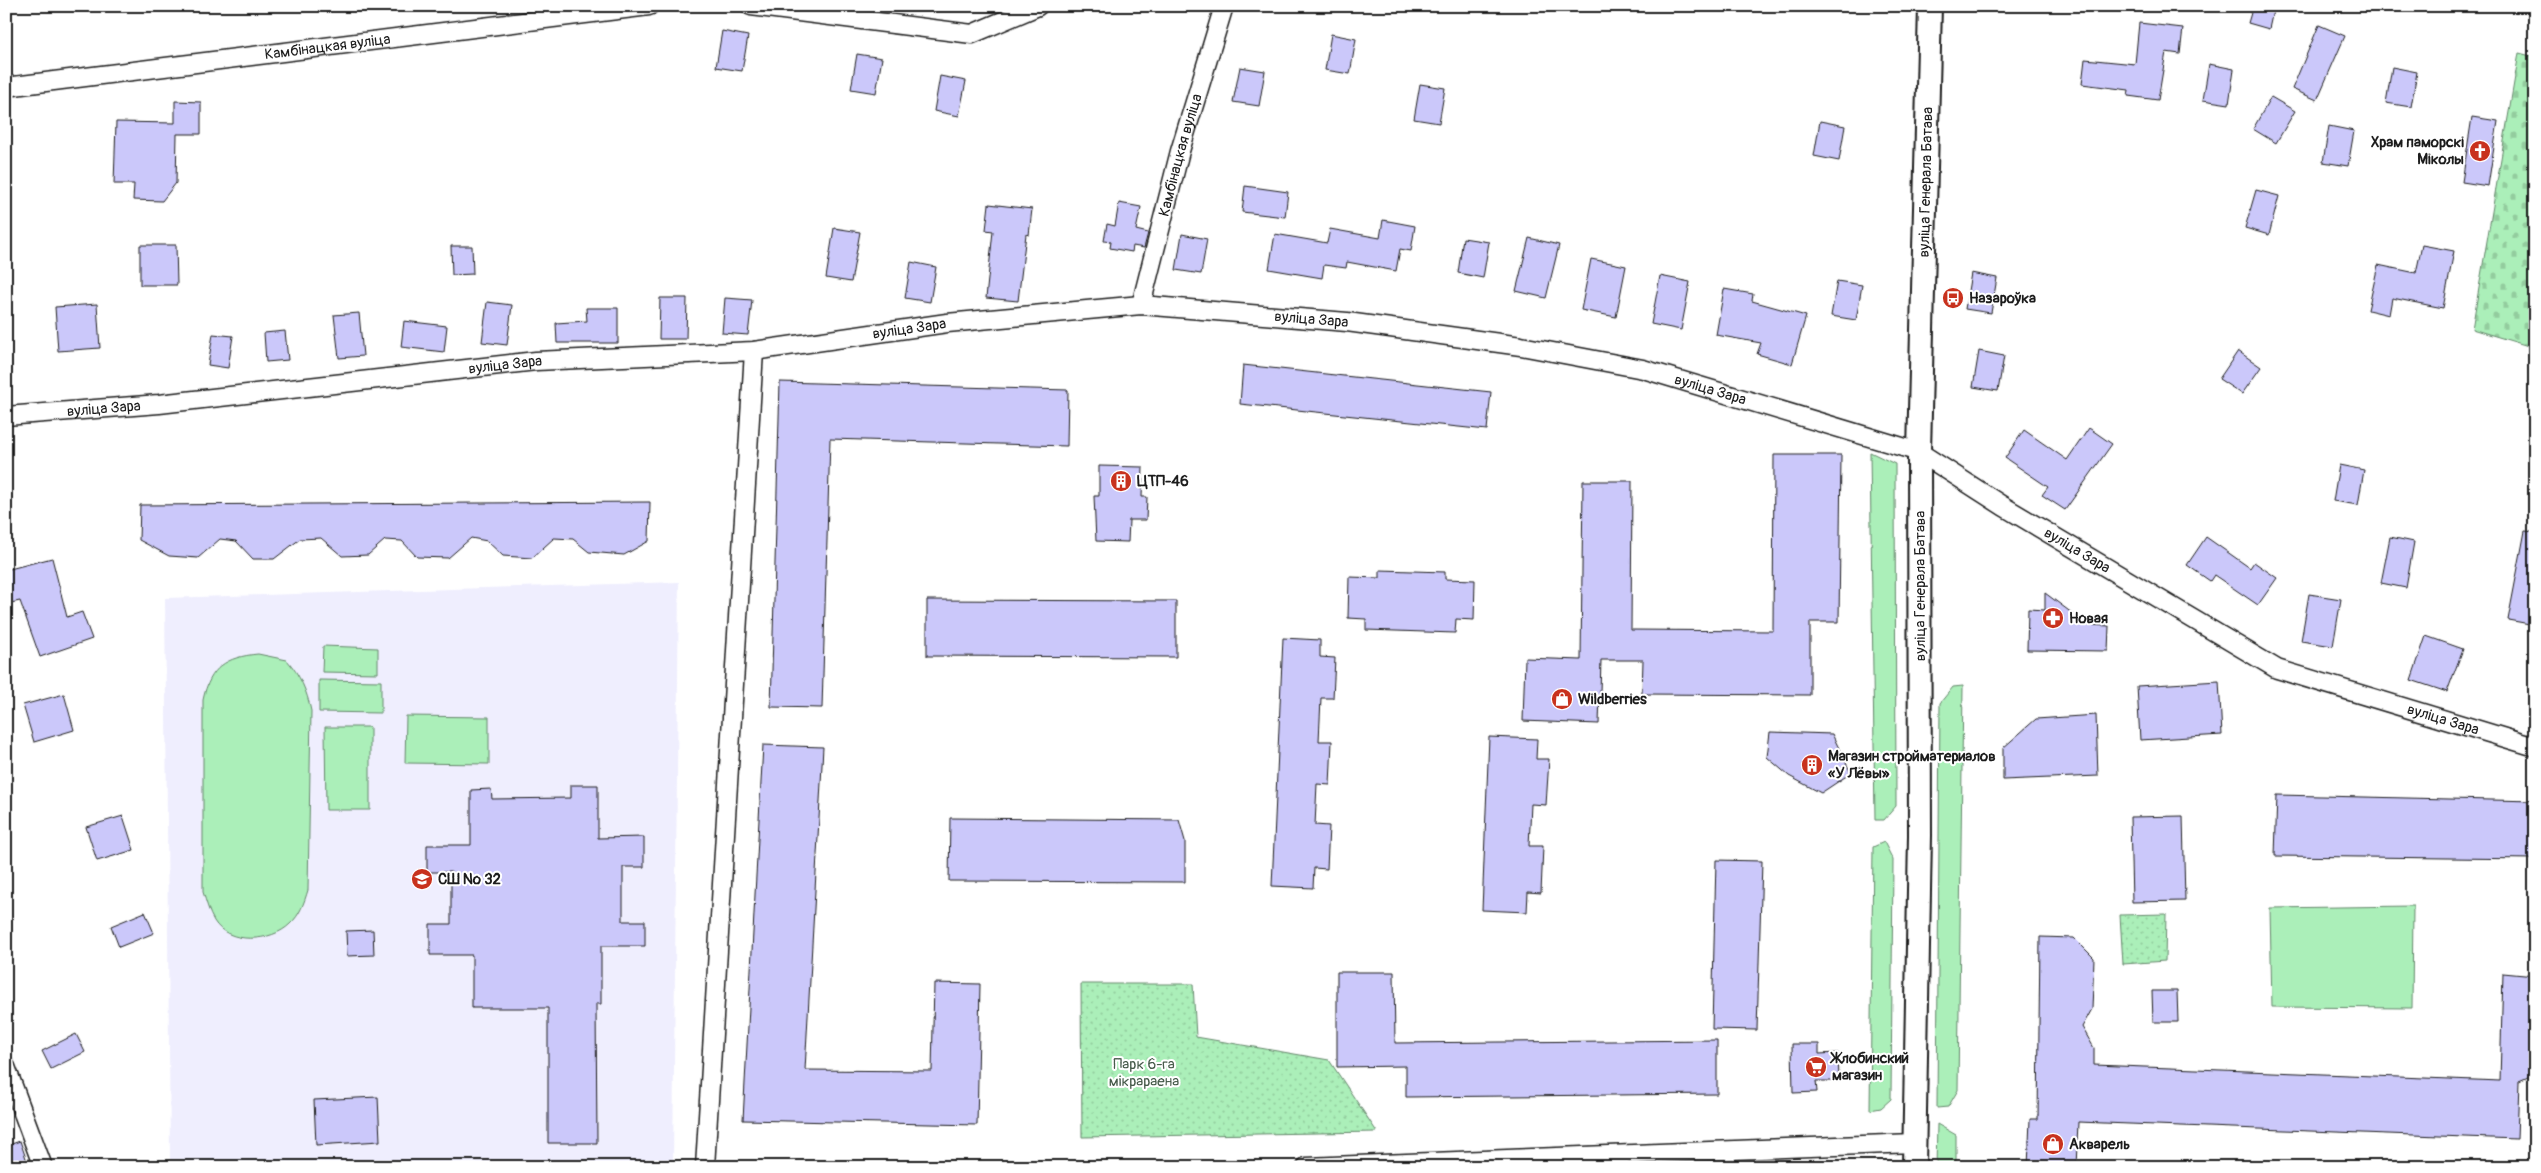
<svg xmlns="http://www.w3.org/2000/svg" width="2541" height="1173" font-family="Pangolin,sans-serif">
<defs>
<pattern id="cemetery-stones" width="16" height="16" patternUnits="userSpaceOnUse" patternTransform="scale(1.25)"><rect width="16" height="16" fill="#abefb9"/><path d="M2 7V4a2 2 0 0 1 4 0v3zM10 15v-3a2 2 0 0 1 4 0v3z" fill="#93cc9e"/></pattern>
<pattern id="park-dots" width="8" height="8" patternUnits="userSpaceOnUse" patternTransform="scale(1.25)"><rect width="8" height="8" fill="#abefb9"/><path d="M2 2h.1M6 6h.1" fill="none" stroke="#93cc9e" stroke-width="1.8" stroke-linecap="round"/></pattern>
</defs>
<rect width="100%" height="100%" fill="#fff"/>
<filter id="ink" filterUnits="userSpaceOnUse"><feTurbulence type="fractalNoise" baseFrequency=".02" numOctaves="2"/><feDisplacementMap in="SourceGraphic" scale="10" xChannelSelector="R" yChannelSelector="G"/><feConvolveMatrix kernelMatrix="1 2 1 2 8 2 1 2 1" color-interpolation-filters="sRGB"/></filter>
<g filter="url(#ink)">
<!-- built -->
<path fill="#efeefe" d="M679 582 673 1165 170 1161 165 598Z"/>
<!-- grass -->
<path fill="#abefb9" stroke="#64866a" d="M1870 452 1895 464 1896 806 1884 820H1875Z
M323 646 378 648V673L322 672Z
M258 654 287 660C300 675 307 691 311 711L308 890C304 903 300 915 290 924 272 942 228 945 214 921 209 913 206 901 203 892V700C210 667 226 657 258 654Z
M319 680 381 681V713L319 712Z
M1963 686 1958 1090 1948 1107 1937 1108 1940 703 1953 687Z
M406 716 489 717V764L405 763Z
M325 727H370V810H326Z
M1884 842 1893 860 1891 1099 1881 1108 1870 1110 1873 847Z
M2413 906 2412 1008 2272 1007 2270 908Z
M1937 1124 1956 1135V1167H1936Z"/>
<!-- cemetery -->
<path fill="url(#cemetery-stones)" stroke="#64866a" d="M2519 53 2535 57V348L2472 329Z"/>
<!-- park -->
<path fill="url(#park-dots)" stroke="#64866a" d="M2166 914 2165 961 2123 964 2120 915Z
M1081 984H1193L1196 1037 1329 1060 1377 1132 1082 1137Z"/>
<!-- building -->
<path fill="#cbc8fa" stroke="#1c1c1c" d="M2253 6H2274L2269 29 2248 23Z
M2139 23 2183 28 2180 54 2166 52 2158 100 2128 96 2129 90 2082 84 2085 59 2135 64Z
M2319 25 2345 36 2317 100 2292 89Z
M722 31 748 36 742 71 716 67Z
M1331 34 1356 39 1350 74 1325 70Z
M857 54 882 58 876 93 851 89Z
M2209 64 2234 69 2229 104 2203 100Z
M1240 67 1265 71 1259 106 1233 102Z
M2392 67 2417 72 2411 107 2386 103Z
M940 76 966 81 959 116 934 111Z
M1420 84 1445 88 1439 123 1414 119Z
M2271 97 2295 111 2276 143 2253 129Z
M175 101 201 102V134H177L176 183 162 201 133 200 134 184H114L116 122 175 123Z
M2472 117 2498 121 2488 186 2462 182Z
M1820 121 1845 126 1839 161 1814 156Z
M2329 126 2354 131 2348 166 2323 162Z
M1245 186 1288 192 1285 217 1242 212Z
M2256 190 2279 196 2269 235 2245 228Z
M1119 203 1141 207 1136 230 1148 233 1144 248 1133 246 1132 252 1110 248 1111 242 1104 241 1107 224 1115 226Z
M989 204 1032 209 1029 235 1026 234 1018 301 986 298 993 231 986 230Z
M1383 220 1415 226 1411 251 1400 249 1396 271 1347 262 1346 268 1324 265 1322 278 1269 269 1275 234 1327 243 1330 229 1380 238Z
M834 228 860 232 851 282 826 278Z
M1182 234 1207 239 1201 274 1176 270Z
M1463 238 1489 242 1483 278 1458 273Z
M1529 238 1559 245 1546 298 1516 291Z
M140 245H176L177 285H140Z
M2422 245 2454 251 2443 308 2392 298 2389 315 2368 310 2378 265 2416 273Z
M451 246H472L473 274 452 275Z
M1591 259 1626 266 1616 317 1581 310Z
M911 262 936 267 930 302 905 298Z
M1971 273 1997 278 1991 313 1965 309Z
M1660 276 1690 282 1681 330 1651 324Z
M1837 281 1862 285 1856 320 1831 316Z
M1724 289 1753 294 1752 301 1806 316 1792 364 1757 354 1761 343 1716 335Z
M660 298H687L686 339H659Z
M725 298 752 300 748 335 722 333Z
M487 302 512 305 507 345 482 342Z
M97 304 100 348 58 351 55 307Z
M586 308H618V343H557L556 323 587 321Z
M359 313 363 356 339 358 334 315Z
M404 321 447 326 444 352 401 347Z
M285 331 288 360 266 362 264 333Z
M213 334 233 336 228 368 208 365Z
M1979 351 2004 356 1998 391 1973 387Z
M2238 351 2261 367 2242 394 2219 379Z
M1243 365 1491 392 1487 430 1240 404Z
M780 382 1068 390 1067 446 830 439 822 708 771 707Z
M2089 428 2112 444 2065 510 2042 495 2048 487 2005 458 2024 430 2067 460Z
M1774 455H1841L1839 622H1810V695L1642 694 1643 660H1601L1599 724 1523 721 1525 658 1581 660 1583 481H1632L1631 630 1773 631Z
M2339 465 2364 470 2358 505 2333 501Z
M1099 466 1143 467 1142 497H1147L1146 520H1129L1128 542 1096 541 1094 496H1099Z
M650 502 649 541 624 555 589 552 573 539 554 538 532 558 503 556 487 541 471 538 448 558 417 557 402 541 385 540 368 555 342 556 321 538 300 539 274 559H253L236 541 220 539 198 558 169 556 139 540 140 505Z
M2525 531 2535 532V625L2508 620Z
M2206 537 2250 568 2254 562 2277 578 2258 605 2214 575 2210 581 2187 565Z
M2390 537 2414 542 2406 588 2381 583Z
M52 558 67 617 82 612 92 639 40 657 20 601 6 604V570Z
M1380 570 1445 572V579L1475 580 1474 620 1456 619 1455 633 1366 630V619L1348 618 1349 577 1380 578Z
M2045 593 2088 625 2109 626 2108 651 2027 650 2028 609 2045 610Z
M2309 594 2341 599 2333 646 2301 641Z
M927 600 1176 601V657L927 656Z
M2426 636 2463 649 2447 692 2411 680Z
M1283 638 1320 640V657L1335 658 1333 698H1321L1319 741H1332L1330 785 1317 784 1315 825 1329 826 1327 869 1314 868 1313 888 1272 886Z
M2219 681 2222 735 2140 740 2137 686Z
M64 694 74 730 34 742 23 705Z
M2096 715 2098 776 2003 780V748L2036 719Z
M1770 732 1832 734 1851 773 1821 793 1789 776 1767 757Z
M1489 737 1537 739 1536 759H1549L1546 805 1531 804 1529 846H1543L1541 893 1528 892 1527 912 1482 910Z
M763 745 823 747 805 1070 932 1071 934 983 980 984 977 1125 743 1120Z
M571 785H598V838L644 837V867H623V921H645V946H601V1004H596L597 1143H548V1008H472V955H430V924H451V872H427V845H471V790L491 789 492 799 571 798Z
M2277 795 2535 801V859L2275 856Z
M123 816 134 850 97 861 86 827Z
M2183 816 2185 901 2132 902 2130 817Z
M950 818 1179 820 1185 841V882L949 881Z
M1716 860 1762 861 1757 1030 1712 1029Z
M145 912 154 933 119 947 111 926Z
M373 930 374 955 347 956 346 931Z
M2040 937 2074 938 2094 958 2092 1009 2082 1027 2094 1048V1065L2500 1081 2503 973 2535 976V1074L2519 1081 2517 1139 2078 1122 2076 1167H2028L2030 1119H2038Z
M1337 972H1394L1395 1043 1717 1040V1094L1406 1097V1066L1337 1067Z
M2152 991H2177L2178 1022H2153Z
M76 1034 85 1052 51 1069 42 1051Z
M1792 1044H1819V1054L1838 1053 1839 1081H1816L1817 1092 1793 1093Z
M378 1097 380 1141 316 1145 314 1100Z
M20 1141 29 1167H6V1146Z"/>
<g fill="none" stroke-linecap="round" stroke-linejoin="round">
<!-- minor casing -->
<g stroke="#1c1c1c" stroke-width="21">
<g id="minor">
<path d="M751 6 972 34 1038 6"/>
<path id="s1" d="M6 87 649 6"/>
<path id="s2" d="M1141 305 1180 151 1224 6"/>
<path id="s3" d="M6 416 159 404 536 361 754 351 947 323 1141 305 1347 322 1521 346 1643 369 1919 452 2003 506 2277 669 2535 747"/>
<path d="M6 1067 43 1167"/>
<path d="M705 1167 754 351"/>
<path d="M1306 1167 1914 1143"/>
</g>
</g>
<!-- tertiary casing -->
<g stroke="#1c1c1c" stroke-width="26">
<g id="tertiary">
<path id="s4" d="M1914 1167 1920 835 1919 452 1930 6"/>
</g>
</g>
<!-- minor -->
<use href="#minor" stroke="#fff" stroke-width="18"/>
<!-- tertiary -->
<use href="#tertiary" stroke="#fff" stroke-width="22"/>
</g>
</g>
<!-- icons -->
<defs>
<g id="church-disc" transform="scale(1.125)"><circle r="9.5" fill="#c8321e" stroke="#fff"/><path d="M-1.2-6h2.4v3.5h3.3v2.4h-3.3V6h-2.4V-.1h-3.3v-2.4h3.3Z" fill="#fff"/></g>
<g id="bus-disc" transform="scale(1.125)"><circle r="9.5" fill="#c8321e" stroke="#fff"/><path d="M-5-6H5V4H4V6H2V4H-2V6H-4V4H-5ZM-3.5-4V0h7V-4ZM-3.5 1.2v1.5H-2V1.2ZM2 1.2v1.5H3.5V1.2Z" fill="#fff"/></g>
<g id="building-disc" transform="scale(1.125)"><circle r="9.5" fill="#c8321e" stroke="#fff"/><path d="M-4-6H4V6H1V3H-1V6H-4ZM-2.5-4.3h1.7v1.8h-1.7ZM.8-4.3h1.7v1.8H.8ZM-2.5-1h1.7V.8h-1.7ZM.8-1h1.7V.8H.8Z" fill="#fff"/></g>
<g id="pharmacy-disc" transform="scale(1.125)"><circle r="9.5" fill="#c8321e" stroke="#fff"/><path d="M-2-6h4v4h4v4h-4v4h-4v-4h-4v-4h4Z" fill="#fff"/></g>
<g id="shop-disc" transform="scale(1.125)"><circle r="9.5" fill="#c8321e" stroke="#fff"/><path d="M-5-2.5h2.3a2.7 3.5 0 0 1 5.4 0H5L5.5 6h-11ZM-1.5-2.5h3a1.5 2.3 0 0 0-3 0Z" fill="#fff"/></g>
<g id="school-disc" transform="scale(1.125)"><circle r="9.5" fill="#c8321e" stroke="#fff"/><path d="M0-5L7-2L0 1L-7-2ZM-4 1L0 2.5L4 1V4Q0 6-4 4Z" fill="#fff"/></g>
<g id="supermarket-disc" transform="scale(1.125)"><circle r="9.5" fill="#c8321e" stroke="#fff"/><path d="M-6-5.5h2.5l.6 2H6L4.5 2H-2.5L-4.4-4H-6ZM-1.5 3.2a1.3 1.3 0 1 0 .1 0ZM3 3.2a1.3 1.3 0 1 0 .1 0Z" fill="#fff"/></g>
</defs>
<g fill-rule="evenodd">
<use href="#church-disc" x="2480" y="151"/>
<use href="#bus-disc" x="1953" y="298"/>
<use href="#building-disc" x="1121" y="481"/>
<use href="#pharmacy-disc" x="2053" y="618"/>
<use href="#shop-disc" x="1562" y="699"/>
<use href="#building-disc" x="1812" y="765"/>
<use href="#school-disc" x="422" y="879"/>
<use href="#supermarket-disc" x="1816" y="1067"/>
<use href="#shop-disc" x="2053" y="1144"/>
</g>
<g text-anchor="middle" stroke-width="4" stroke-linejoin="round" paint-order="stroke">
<!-- street labels -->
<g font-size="15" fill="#1c1c1c" stroke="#fff">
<text dy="5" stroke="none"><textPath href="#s1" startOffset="324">Камбінацкая вуліца</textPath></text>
<text dy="5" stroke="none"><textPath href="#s2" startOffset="155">Камбінацкая вуліца</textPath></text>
<text dy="5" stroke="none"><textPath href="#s4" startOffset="985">вуліца Генерала Батава</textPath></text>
<text dy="5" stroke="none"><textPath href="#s3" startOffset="1312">вуліца Зара</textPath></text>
<text dy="5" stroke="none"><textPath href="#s3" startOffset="908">вуліца Зара</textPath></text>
<text dy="5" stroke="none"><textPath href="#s3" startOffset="502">вуліца Зара</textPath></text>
<text dy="5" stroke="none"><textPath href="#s3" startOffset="1718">вуліца Зара</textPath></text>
<text dy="5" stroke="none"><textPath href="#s3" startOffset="98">вуліца Зара</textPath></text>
<text dy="5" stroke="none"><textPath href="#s3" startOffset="2122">вуліца Зара</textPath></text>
<text transform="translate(1920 586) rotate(-90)" y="5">вуліца Генерала Батава</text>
<text dy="5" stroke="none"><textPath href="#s3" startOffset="2528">вуліца Зара</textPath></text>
</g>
<!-- poi labels -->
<g font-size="15" font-weight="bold" fill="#1c1c1c" stroke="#fff" text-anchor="start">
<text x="2464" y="147" text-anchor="end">Храм паморскі<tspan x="2464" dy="17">Міколы</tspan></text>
<text x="1969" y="303">Назароўка</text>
<text x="1137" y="486">ЦТП-46</text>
<text x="2069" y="623">Новая</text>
<text x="1578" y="704">Wildberries</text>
<text x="1828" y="761">Магазин стройматериалов<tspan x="1828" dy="17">«У Лёвы»</tspan></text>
<text x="438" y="884">СШ № 32</text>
<text x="1832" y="1063">Жлобинский<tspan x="1832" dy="17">магазин</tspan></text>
<text x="2069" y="1149">Акварель</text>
</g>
<!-- park labels -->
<g font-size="15" fill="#475b4b" stroke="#fff">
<text x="1144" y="1069">Парк 6-га<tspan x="1144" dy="17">мікрараена</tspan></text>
</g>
</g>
<!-- margin -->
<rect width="2541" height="1173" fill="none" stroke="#fff" stroke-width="25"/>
<rect x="12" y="12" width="2516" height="1148" fill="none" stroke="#1c1c1c" stroke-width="2" filter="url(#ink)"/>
</svg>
